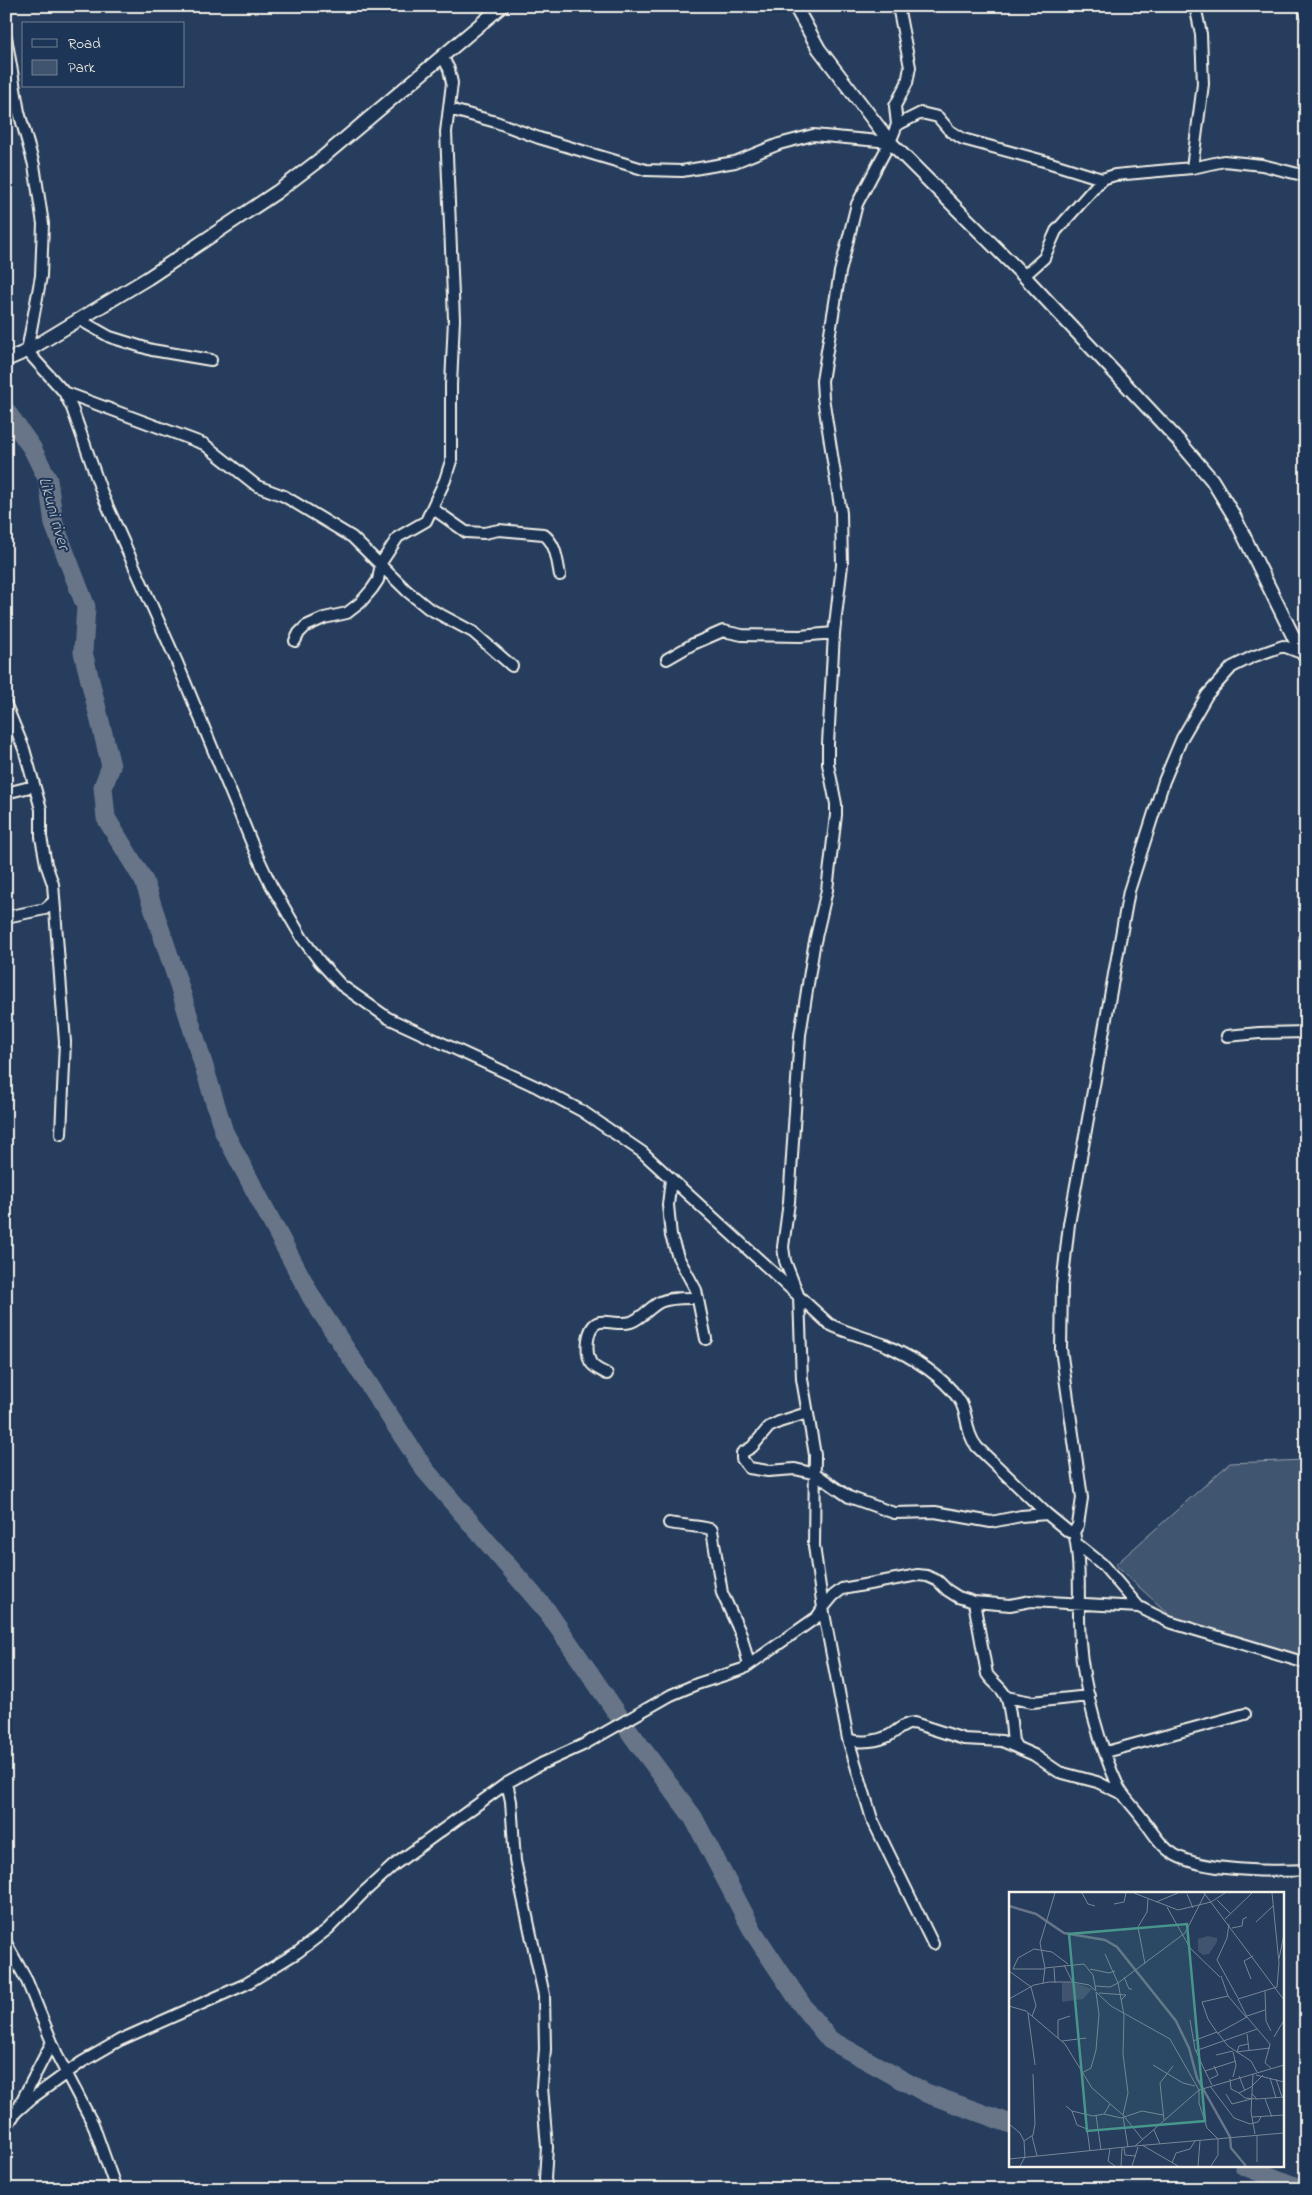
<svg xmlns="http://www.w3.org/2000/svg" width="1312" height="2195" font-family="'Indie Flower',sans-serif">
<rect width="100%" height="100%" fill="#263d5d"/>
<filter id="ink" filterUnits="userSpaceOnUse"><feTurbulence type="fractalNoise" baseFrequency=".02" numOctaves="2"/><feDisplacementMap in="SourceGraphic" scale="10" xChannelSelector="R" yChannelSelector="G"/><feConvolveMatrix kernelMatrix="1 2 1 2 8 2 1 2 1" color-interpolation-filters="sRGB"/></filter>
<g filter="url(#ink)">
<!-- green -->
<path fill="#40546f" stroke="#9aa2ac" d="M1306 1460V1658L1173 1618 1115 1565 1230 1463Z"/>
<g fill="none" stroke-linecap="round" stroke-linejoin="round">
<!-- river -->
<path stroke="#677588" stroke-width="19" d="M6 411 32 448 48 480 54 524 86 607 83 652 111 766 103 787 106 818 144 881 179 985 224 1132 312 1298 425 1470 547 1611 632 1735 693 1817 754 1933 804 2008 830 2040 926 2093 1011 2124
M1244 2166 1302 2189"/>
<!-- minor casing -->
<g stroke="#f4f1e8" stroke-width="14">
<path id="minor" d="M1305 6 1306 16
M6 37 19 112 34 165 43 224 41 276 27 351 64 392 72 408 103 496 176 660 255 851 271 885 302 938 320 962 341 985 388 1018 537 1087 582 1111 642 1152 829 1324C846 1333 865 1337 883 1344 910 1356 940 1374 958 1398 969 1412 964 1431 977 1447L1047 1514 1069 1532H1074L1078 1525 1082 1498 1061 1349 1062 1286 1069 1224 1129 891 1164 781 1182 738 1207 695 1232 667 1252 657 1283 646 1304 654
M449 109 496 122 539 138 646 170 682 171 735 162 779 144 813 135 890 142
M897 125 895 106 907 83 910 67 898 6
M1192 168 1203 84 1201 34 1195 6
M1024 276 1044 258 1056 231 1102 179 1115 175 1192 168 1224 161 1262 165 1306 176
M80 320 110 337 152 350 211 360
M64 392 204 444 257 486 284 496 352 537 407 591 428 608 473 632 512 666
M432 508 466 532 484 533 499 530 543 534C556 543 557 560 560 575
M295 641 299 633 306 626 324 618 347 613 360 603 372 589 378 580 381 563 398 537 426 521 445 480 451 461V385L454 319 446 132 452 83 449 69 442 56
M667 659 693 644 723 631 742 635 800 636 834 633
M6 705 24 749 41 809V837L46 864 53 884 65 1042 61 1134
M6 793 34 786
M6 917 45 909 54 901
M1227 1036 1259 1033 1306 1032
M671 1179 668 1205 671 1236 678 1257 696 1290 706 1339
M607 1374C602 1371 594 1368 591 1363 585 1354 586 1324 600 1322 610 1321 621 1325 631 1322 642 1318 650 1307 660 1302 671 1297 687 1298 698 1298
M807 1413 779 1422 769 1427 752 1447 742 1453V1459L749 1468 768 1471 795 1469 816 1474 849 1497 894 1513 935 1512 991 1522 1021 1516 1047 1514
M669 1523C679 1525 709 1527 712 1530L722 1593 741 1634 749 1665
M1074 1532C1082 1568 1077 1605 1080 1642 1083 1687 1100 1747 1119 1788 1125 1799 1135 1808 1142 1818 1152 1831 1160 1846 1175 1855 1203 1871 1273 1872 1306 1870
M1076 1543 1102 1564 1139 1607 1169 1622 1306 1663
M974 1602 987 1674C992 1682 1000 1686 1005 1695 1011 1705 1011 1729 1013 1741L1016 1746
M1006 1697 1032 1702 1089 1696
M848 1739C860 1744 879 1741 890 1735 898 1730 905 1723 914 1723L964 1739 1002 1741 1034 1755 1059 1772 1097 1782 1122 1794
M1106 1752 1245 1714
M507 1783 511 1801 515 1861 544 1995 545 2049 542 2087 547 2147 545 2179 547 2189
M6 1943 27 1981 58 2057 93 2124 116 2189
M933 1944 872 1819 848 1739 823 1608 833 1596 842 1589 918 1575 927 1576 938 1581 947 1590 958 1597 974 1602 1010 1605 1031 1601 1139 1607
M19 2106 52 2042
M6 2127 16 2112 32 2098 82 2062 120 2040 246 1984 298 1952 328 1929 363 1893 394 1865 507 1783 541 1764 583 1745 671 1695 697 1684 743 1669 817 1617 823 1608 814 1546 815 1455 802 1379 799 1297 785 1261 783 1247 789 1202 800 1035 814 946 827 890 836 815V804L828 764V744L834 633 842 565 841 513 823 397 822 381 840 272 857 204 890 142 897 125 921 113 938 117 950 131 963 139 1044 161 1102 179"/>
</g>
<!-- tertiary casing -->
<g stroke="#f4f1e8" stroke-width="16">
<path id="tertiary" d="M795 6 819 49 890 142 1024 276 1178 440 1212 480 1234 516 1297 644 1306 657
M6 360 27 351 148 278 277 192 323 157 502 6"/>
</g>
<!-- minor -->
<use href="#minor" stroke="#1d3557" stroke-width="10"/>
<!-- tertiary -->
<use href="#tertiary" stroke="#1d3557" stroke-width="12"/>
</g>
</g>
<g text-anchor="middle" stroke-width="4" stroke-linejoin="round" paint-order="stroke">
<!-- water labels -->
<g font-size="18" font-style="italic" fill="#bcbfc2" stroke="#1d3557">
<text transform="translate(55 513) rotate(74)" y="6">Likuni river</text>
</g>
</g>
<!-- overview -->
<g transform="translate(1009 1892)">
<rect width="275" height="275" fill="#263d5d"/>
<path d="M199 44 208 46V50L200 62 194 63 189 59V47ZM64 90 83 97 74 107 53 110V91Z" fill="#40546f"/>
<path fill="none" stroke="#677588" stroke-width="2.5" d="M0 14 27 22 55 41 96 48 108 55 167 129 180 156 188 186 221 245 222 256 237 274"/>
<path fill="none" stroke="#788595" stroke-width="1" d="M73 1 79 12 86 14M125 1 169 18 202 10 216 1M195 1 275 108M178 2 184 16M208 8 222 22M147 10 169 1M105 12 115 10 117 1M158 15 181 56 211 85M216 27 243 1M247 30 264 14M220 32 218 46 208 68 229 106M223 36 233 34 234 27 238 25M270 67 275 42M136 72 129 35 138 20 139 7M55 73 63 89M36 76 75 72 84 83 87 99M45 76 46 91M4 77 9 66 25 57 43 60 59 72M4 77H36M81 77 100 81 106 79M0 79 22 95 27 114 23 124M212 84 219 104M115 85 120 97H123M242 87 235 69 244 64M34 91 36 76 31 51 46 1M86 94 101 95 109 91 96 62M256 99 257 129 262 139M90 101 117 103 112 108M0 107 25 93 40 90H64L80 93 87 99M0 114 17 119 56 152 83 196 114 223 134 248M19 121 26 173M238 124 256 118M238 125 209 141 219 154 242 169 248 180M181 128 186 157 196 179 227 169M209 142 199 127 193 110 219 104 237 125M238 142 240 158M265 145 275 128M49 146V128L61 124M53 149 77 146M184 149 208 140M186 159 248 137M227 160 261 156M228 160 230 154 239 152M207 163 224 159M144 173 174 191 186 194M262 176 256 171 261 152 238 125 229 107 268 95 270 71 263 1M196 179 203 193M73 181 82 176 87 158 90 122 87 100 102 114 161 147 190 198V211L198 236 209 247M244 182 242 220 246 242M247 183 275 190M230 184 236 199M224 185 227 173 224 160M261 186 267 206M201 187 209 183 205 174M221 187 222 197 230 201 242 195 254 183M267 187 273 205M201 194 225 226 241 232 249 230 252 225M230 201 236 206 248 207M217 202 223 212 242 207M243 202 248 207 275 205M256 207 263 225M57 214 63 219 68 233 78 237 81 259M63 219 84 224 95 222 101 212M95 222 112 226 133 219 154 223M87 223 92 258M114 223 119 201 114 162 115 123 109 91 176 41 196 2M114 225 119 255M243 225 275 223M155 228 151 191 164 174M0 232 11 241 15 249 16 265 11 274M145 238 151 252M23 244 28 264M15 249 24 243 26 232 24 182M133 253 169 274M126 254 275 241M115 256 116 263 127 264M101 257 99 269 106 274M0 267 126 254 190 198 275 173M248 270V243M163 271 167 261 181 257 186 249M112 274 113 256M123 274 129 255M189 274 191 249M202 274 209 263V247"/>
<path fill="#48958c" fill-opacity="0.15" stroke="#48958c" stroke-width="2.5" d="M178 32 196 229 78 239 60 42Z"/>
<rect width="275" height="275" fill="none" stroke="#f4f1e8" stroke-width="2.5"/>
</g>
<!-- margin -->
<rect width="1312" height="2195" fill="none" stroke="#1d3557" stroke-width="25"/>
<rect x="12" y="12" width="1287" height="2170" fill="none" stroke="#f4f1e8" stroke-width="2" filter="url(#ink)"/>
<!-- legend -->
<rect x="22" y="22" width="162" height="65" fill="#1d3557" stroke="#738091"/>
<rect x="32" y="39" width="25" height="8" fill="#1d3557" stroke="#738091"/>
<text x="68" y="48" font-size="15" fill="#f4f1e8">Road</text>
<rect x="32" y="60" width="25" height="15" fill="#40546f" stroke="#738091"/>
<text x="68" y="72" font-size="15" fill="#f4f1e8">Park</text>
</svg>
